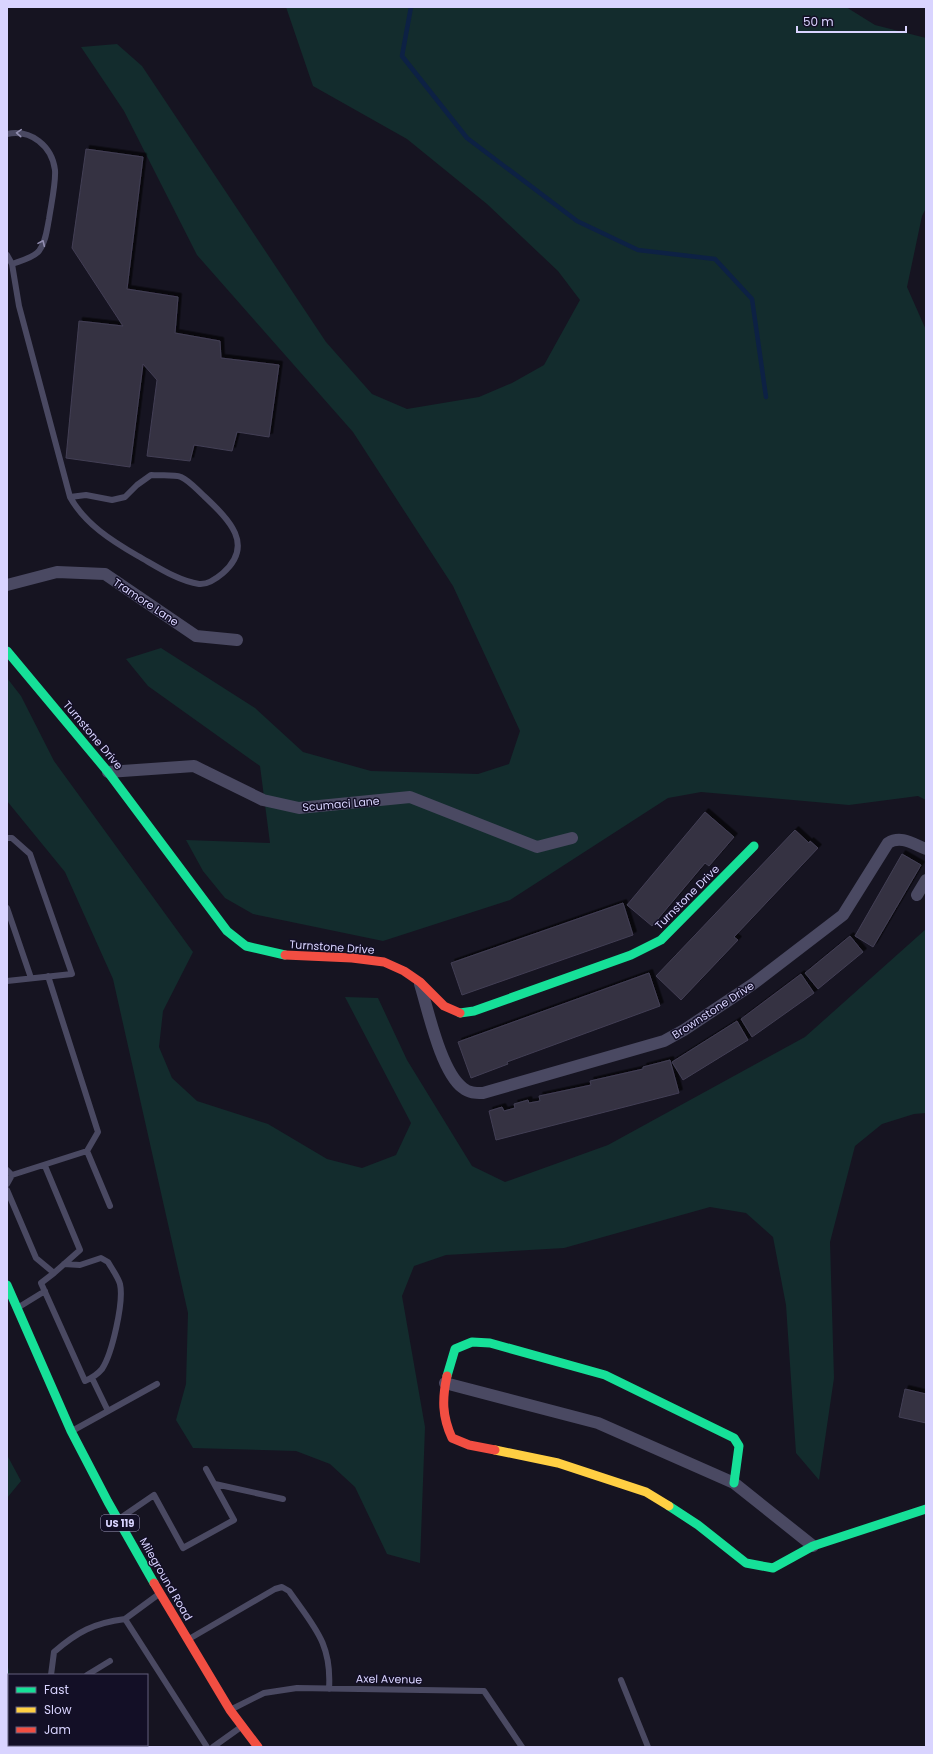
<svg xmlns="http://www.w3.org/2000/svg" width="933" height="1754" font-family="Poppins,sans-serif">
<defs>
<filter id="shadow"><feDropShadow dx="3.5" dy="-3.5" stdDeviation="0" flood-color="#0009"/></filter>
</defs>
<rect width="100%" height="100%" fill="#161421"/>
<!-- green -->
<path fill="#132c2d" d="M286 7H846L875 25 926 38V208L922 216 907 287 926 330V800L918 796 849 805 701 792 668 798 510 900 383 941 253 914 225 898 203 871 186 840 270 843 260 766 148 686 126 659 161 648 255 708 303 752 371 771 478 774 509 764 520 731 453 586 353 432 197 255 124 111 81 47 117 44 142 66 326 342 372 394 407 409 479 397 512 383 544 365 580 300 558 271 487 204 407 139 313 86Z
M7 678 21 696 54 761 193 952 163 1011 159 1047 172 1078 197 1101 268 1124 327 1159 362 1168 396 1155 411 1123 345 997 378 998 407 1060 472 1166 505 1182 608 1145 805 1037 926 929V1113L914 1114 882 1124 855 1146 830 1242 834 1378 819 1480 796 1453 786 1305 773 1237 746 1213 710 1207 564 1248 446 1255 414 1266 402 1296 425 1427 420 1563 387 1554 355 1487 330 1464 296 1451 193 1448 176 1420 186 1384 188 1313 113 979 65 872 7 801Z
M7 1455 21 1481 7 1498Z
M7 1663 10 1675 9 1745H28L30 1747H7Z"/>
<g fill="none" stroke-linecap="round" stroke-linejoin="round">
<!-- stream -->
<path stroke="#0d2144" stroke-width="4.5" d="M411 7 402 56 467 138 577 221 638 250 715 259 752 299 766 397"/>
</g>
<!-- building -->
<path fill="#343243" stroke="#433f54" filter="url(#shadow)" d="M86 149 143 157 127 289 178 297 175 333 220 341 221 358 279 365 269 437 237 432 232 451 194 445 190 461 147 456 157 380 143 364 130 467 66 458 79 321 123 326 72 248Z
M705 812 734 837 709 866 705 863 652 926 627 905Z
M795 830 809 843 810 841 818 848 734 937 738 940 681 1000 656 976Z
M902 854 921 865 873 947 855 936Z
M623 903 633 935 462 995 451 963Z
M850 936 863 952 818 989 805 973Z
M649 973 660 1006 507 1062 508 1064 471 1078 458 1042Z
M801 974 814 993 752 1037 741 1019Z
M737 1021 748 1040 683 1080 672 1062Z
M670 1060 679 1093 496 1140 489 1111 502 1107 504 1111 515 1108 514 1104 528 1100 529 1103 540 1101 539 1096 591 1085 590 1081 643 1069V1067Z
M905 1389 926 1394V1423L899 1417Z"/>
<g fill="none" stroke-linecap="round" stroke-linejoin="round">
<!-- lane -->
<path stroke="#4a4962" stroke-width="6" d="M7 134C31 129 52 146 55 170 56 183 51 205 49 219 47 229 46 242 39 251 33 258 20 261 12 264
M7 255 12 264 19 306 70 497
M151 475C159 476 173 474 181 477 190 481 197 490 204 496 227 518 256 544 223 573 216 579 208 585 199 584 178 581 156 566 138 556 112 541 85 524 70 497L86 495 112 500 125 497 137 485Z
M7 838H12L30 854 72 974 7 981
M7 908 31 978
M87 1151 110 1206
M7 1170 12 1175 87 1151 98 1132 48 976
M7 1184 12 1175
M7 1190 36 1258 54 1273 80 1250 45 1166
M54 1273 41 1283 85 1381C92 1378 97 1375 102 1369 112 1354 124 1302 120 1284 118 1277 112 1269 108 1262L101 1258 80 1265 64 1264
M19 1307 45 1291
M92 1378 108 1411
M72 1431 157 1384
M215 1484 283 1499
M119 1519 154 1495 183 1548 234 1520 206 1469
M159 1594 125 1619 207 1747
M189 1639 275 1589 282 1587 289 1591C314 1627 332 1643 329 1689
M51 1675 54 1652C77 1632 94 1623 125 1619
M87 1675 110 1661
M621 1680 648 1747
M232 1709 264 1693 297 1688 484 1691 522 1747
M89 1745 92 1747
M213 1747 241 1727"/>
<!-- street -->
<path stroke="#4a4962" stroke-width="12" d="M7 585 57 572 105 574 196 636 237 640
M108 772 194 766 263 800 299 808 410 797 537 847 572 838
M917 895 926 880
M420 984C428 1010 441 1072 463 1088 469 1093 475 1093 483 1093L664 1041 684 1030 753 984 843 915 888 843C901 835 913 844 926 849
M445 1383 598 1423 734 1483 813 1546"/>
<!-- fast -->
<path stroke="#16e098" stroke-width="9" d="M7 651 108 772 227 931 246 946 285 955
M460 1013 474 1011 631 955 661 940 754 846
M7 1285 71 1431 108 1502 154 1583
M447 1376 455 1349 472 1342 490 1343 605 1375 734 1438 739 1446 734 1483
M669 1506 698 1525 746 1563 773 1568 813 1546 926 1509"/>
<!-- slow -->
<path stroke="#ffcf43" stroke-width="9" d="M495 1450 558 1463 646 1492 669 1506"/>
<!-- jam -->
<path stroke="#f24e42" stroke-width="9" d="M285 955 352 958 384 962 404 971 420 982 444 1006 460 1013
M447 1376C442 1399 442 1416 452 1438L469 1445 495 1450
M154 1583 230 1710 258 1747"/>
</g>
<!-- one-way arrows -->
<defs><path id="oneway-chevron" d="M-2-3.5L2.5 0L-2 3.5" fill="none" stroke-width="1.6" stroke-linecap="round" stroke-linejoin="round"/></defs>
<g stroke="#928eb0">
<use href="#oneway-chevron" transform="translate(19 133) rotate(-176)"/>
<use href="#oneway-chevron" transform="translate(42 243) rotate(-66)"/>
</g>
<g text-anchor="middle" stroke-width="3" stroke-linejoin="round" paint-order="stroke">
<!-- shield labels -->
<rect fill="#130f26" stroke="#9e99be" stroke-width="1" x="101" y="1515" width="38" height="16" rx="3"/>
<g font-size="10" font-weight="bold" fill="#d9d4ff">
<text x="120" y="1527">US 119</text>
</g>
<!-- street labels -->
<g font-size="11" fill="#d9d4ff" stroke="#130f26">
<text transform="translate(146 602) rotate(34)" y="4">Tramore Lane</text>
<text transform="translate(93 735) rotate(50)" y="4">Turnstone Drive</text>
<text transform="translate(341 804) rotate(-5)" y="4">Scumaci Lane</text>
<text transform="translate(687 897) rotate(-45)" y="4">Turnstone Drive</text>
<text transform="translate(332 947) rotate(4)" y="4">Turnstone Drive</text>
<text transform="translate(713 1010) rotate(-33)" y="4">Brownstone Drive</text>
<text transform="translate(166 1579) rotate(60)" y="4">Mileground Road</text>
<text transform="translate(389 1679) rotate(1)" y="4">Axel Avenue</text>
</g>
</g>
<!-- border -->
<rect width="933" height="1754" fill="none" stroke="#d9d4ff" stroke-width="16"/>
<!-- legend -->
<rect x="8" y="1674" width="140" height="72" fill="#130f26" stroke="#625e7d"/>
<rect x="16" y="1687" width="20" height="6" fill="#16e098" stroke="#625e7d"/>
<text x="44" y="1694" font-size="12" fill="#d9d4ff">Fast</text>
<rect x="16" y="1707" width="20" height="6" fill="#ffcf43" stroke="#625e7d"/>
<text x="44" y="1714" font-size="12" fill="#d9d4ff">Slow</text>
<rect x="16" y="1727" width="20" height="6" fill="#f24e42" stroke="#625e7d"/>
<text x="44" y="1734" font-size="12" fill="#d9d4ff">Jam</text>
<!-- scale -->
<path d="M797 26v6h109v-6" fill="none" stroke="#d9d4ff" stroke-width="2"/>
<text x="803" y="26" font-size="12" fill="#d9d4ff" stroke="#130f26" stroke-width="3" paint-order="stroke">50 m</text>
</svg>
